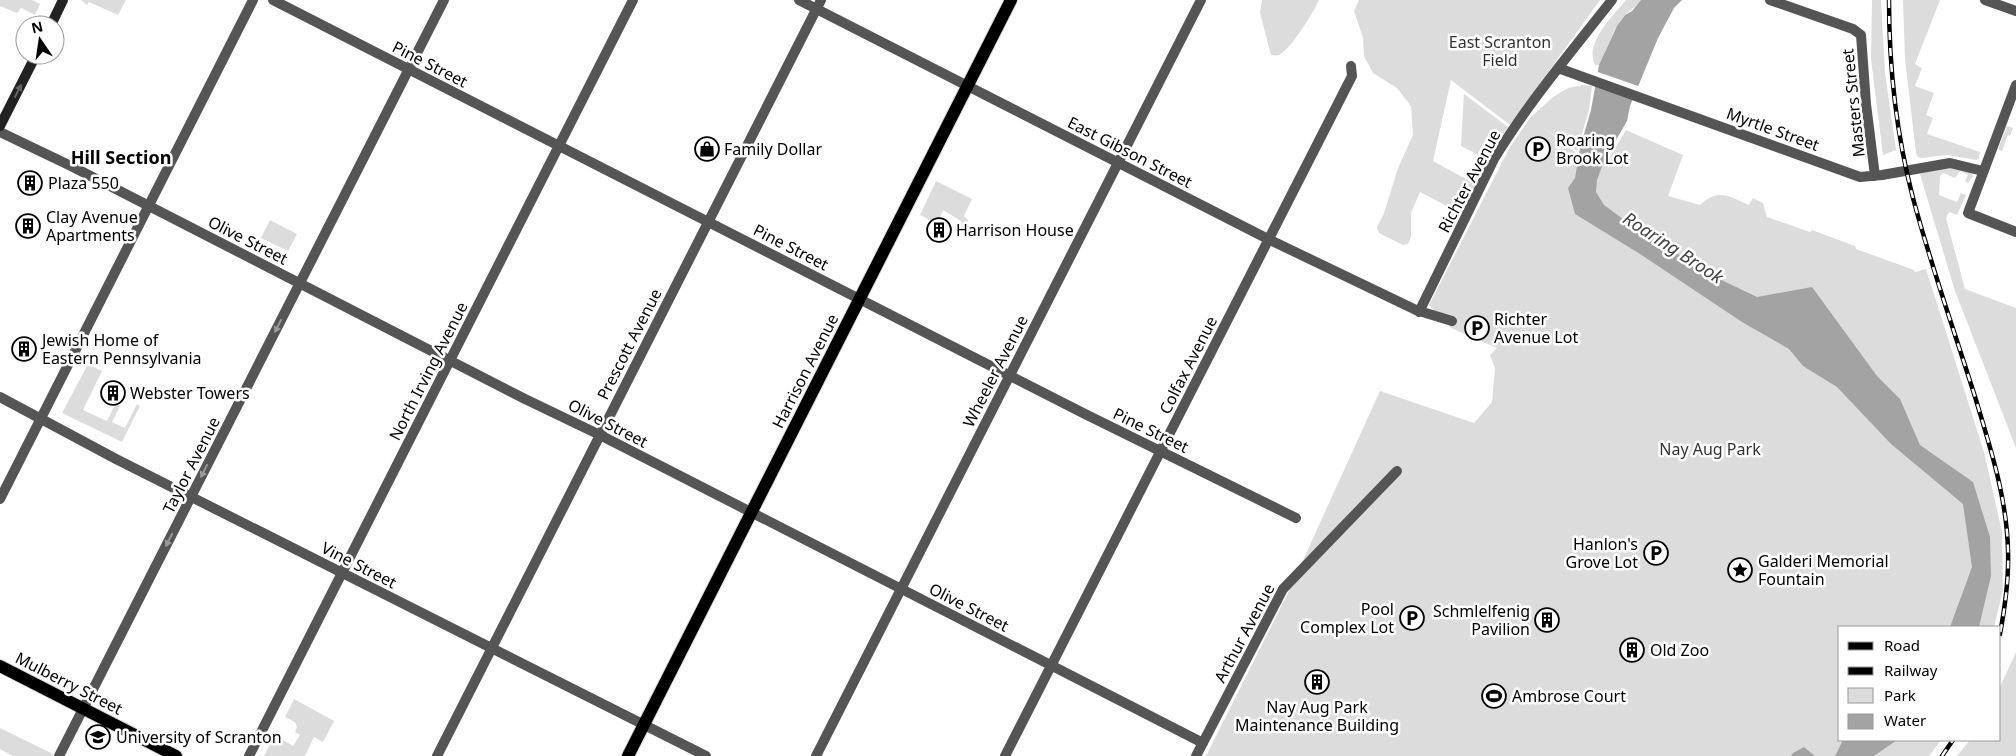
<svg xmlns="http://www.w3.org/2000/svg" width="2016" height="756" font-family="'Noto Sans',sans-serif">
<rect width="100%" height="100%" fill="#fff"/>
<!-- green -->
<path fill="#dcdcdc" d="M0 0H32L40 4 35 15 21 8 17 13 0 6Z
M81 0H126L118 15 89 2 87 5Z
M1262 0H1319C1313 13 1292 48 1279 55 1277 56 1274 55 1271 55L1260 13Z
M1359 0H1600L1510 125 1451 80 1433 161 1477 185 1462 214 1420 192 1411 213V237L1408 244 1403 245 1379 233 1377 227 1384 213 1398 168 1413 135 1411 106 1397 88 1373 73 1364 56 1363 38 1354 11Z
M1626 0H1641C1637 6 1629 11 1624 16 1613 30 1607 47 1601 64L1599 65H1595C1584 43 1613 16 1626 0Z
M1872 0H1881L1885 73 1896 150 1883 155 1871 59Z
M1903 0H1940L1915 64 1922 68 1915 86 1934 93 1926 115 1933 118 1927 134 1980 152 1979 158 1977 160 1947 155 1922 158 1918 157 1916 153 1905 59Z
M1583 85 1592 86 1589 110 1577 151 1543 128 1577 153 1607 162 1626 130 1683 155 1668 196 1700 205C1718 188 1728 196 1749 205L1753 198 1763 203 1767 217 1810 232 1812 230 1855 246 1856 249 1914 270 1915 272 1926 269 1984 452 2002 532 2003 590 1994 627H1840V740H1941L1929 756H1206L1289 591 1380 391 1474 423 1492 402 1495 368 1490 355 1497 348 1451 328 1429 305 1510 147 1530 118 1553 97 1568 88Z
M1464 94 1508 127 1486 159 1461 146Z
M2007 126 2013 128 2010 136 2008 135 2002 151 1998 149Z
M1951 168 1971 172 1973 176 1968 183 1965 181 1968 175 1960 171 1955 178 1943 173 1940 176 1939 195 1957 202 1961 193 1966 195 1957 215 1949 212 1946 218 1965 289 2016 308V448L1955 291 1920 174 1938 169Z
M936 181 972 199 964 216 968 220 964 229 959 227 961 221 943 210 939 220 935 218 933 222 920 215Z
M270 220 297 234 288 251 261 238Z
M88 364 102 371 83 410 107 421 116 403 120 406 112 422 125 428 137 404 140 406 122 442 62 413Z
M2016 652V756H1957L1970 740H2000V687Z
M294 699 334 721 323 742 314 737 305 756H264L275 735 293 746 300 735 295 732 297 727 295 722 285 717Z
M0 728 53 754 52 756H13L0 749Z"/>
<!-- water -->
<path fill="#a3a3a3" d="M1641 0H1682L1674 8 1658 38 1630 106 1627 121 1604 161 1597 180 1596 192 1604 205 1627 222 1713 276 1757 297 1812 287 1877 376 1900 399 1920 445 1973 482 1990 537 1991 576 1979 627H1950L1972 567 1963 504 1891 444 1837 387 1803 366 1789 349 1742 322 1640 254 1575 214 1568 188 1575 178 1580 148 1591 110 1599 65 1617 26 1625 15 1632 11Z
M1843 740H1897L1874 756H1835Z
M1804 747 1815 756H1791L1793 753Z"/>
<!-- pier -->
<path fill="#fff" d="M1598 72 1641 87 1635 100 1592 85Z"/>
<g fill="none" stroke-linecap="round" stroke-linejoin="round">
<!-- primary casing -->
<g stroke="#dbdbdb" stroke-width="14">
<path id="primary" d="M0 666 176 756
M628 756 1011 0"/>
</g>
<!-- street -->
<path stroke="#555" stroke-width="10" d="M273 0 1085 414 1296 518
M799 0 1268 239 1416 310 1452 321
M1770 0 1853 29 1861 35 1866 104 1875 176
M1985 0 2016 11
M1558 68 1860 177 1882 175 1950 163 1983 171
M2016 85 1968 213 2016 232
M0 132 73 167 525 399 600 435 1203 743
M1419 312 1494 159C1528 103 1571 52 1612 0
M0 397 116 459 706 756
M0 499 253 0
M59 756 444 0
M249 756 633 0
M437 756 821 0
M816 756 1201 0
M1005 756 1352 76 1351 66
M1196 756 1283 589 1397 471"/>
<!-- secondary -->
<path stroke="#222" stroke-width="10" d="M51 25 63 0
M0 126 36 55"/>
<!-- primary -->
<use href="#primary" stroke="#000" stroke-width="12"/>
<!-- rail casing -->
<g stroke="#000" stroke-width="4.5">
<path id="rail" d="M1889 0C1889 67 1896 133 1913 198 1931 266 1955 333 1976 400 1991 450 2007 499 2008 551 2009 579 2005 607 2000 634
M1942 756 1953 740"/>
</g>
<!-- rail -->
<use href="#rail" stroke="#fff" stroke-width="2.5" stroke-dasharray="8" stroke-linecap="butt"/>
</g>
<!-- one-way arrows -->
<defs><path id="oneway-solid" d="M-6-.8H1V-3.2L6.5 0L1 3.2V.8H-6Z" transform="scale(1.25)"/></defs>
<use fill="#646464" href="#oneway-solid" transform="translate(18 91) rotate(-63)"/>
<g fill="#999">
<use href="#oneway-solid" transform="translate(278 326) rotate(117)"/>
<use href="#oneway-solid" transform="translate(204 471) rotate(117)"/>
<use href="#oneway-solid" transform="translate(169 540) rotate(117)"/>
</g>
<!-- icons -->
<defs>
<g id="shop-ring" transform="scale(1.25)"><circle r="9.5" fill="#fff" stroke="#000" stroke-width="1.5"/><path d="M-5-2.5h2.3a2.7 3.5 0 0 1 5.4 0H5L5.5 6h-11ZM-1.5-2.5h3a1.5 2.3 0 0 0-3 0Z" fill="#000"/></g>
<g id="parking-ring" transform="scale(1.25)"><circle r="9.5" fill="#fff" stroke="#000" stroke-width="1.5"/><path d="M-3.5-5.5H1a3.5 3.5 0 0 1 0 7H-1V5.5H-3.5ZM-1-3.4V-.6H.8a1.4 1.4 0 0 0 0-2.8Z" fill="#000"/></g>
<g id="building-ring" transform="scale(1.25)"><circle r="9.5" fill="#fff" stroke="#000" stroke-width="1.5"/><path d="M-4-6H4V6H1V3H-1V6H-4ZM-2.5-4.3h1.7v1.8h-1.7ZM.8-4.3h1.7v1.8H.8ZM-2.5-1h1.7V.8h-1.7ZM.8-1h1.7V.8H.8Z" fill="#000"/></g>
<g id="sight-ring" transform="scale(1.25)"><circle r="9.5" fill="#fff" stroke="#000" stroke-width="1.5"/><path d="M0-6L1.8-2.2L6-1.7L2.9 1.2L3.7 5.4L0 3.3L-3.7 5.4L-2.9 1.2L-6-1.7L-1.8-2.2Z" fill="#000"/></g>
<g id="stadium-ring" transform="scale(1.25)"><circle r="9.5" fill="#fff" stroke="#000" stroke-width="1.5"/><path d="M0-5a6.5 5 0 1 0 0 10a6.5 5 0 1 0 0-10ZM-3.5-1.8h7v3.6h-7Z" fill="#000"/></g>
<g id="university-ring" transform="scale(1.25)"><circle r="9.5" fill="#fff" stroke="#000" stroke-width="1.5"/><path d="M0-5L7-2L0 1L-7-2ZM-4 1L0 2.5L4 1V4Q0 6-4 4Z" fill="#000"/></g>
</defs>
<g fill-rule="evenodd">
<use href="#shop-ring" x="707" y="149"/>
<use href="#parking-ring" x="1538" y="149"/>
<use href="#building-ring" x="30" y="183"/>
<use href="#building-ring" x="28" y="226"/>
<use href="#building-ring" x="939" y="230"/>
<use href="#parking-ring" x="1477" y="328"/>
<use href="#building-ring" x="24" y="349"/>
<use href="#building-ring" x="113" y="393"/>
<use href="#parking-ring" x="1656" y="553"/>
<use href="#sight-ring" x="1740" y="570"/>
<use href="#parking-ring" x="1412" y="618"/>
<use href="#building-ring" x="1547" y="620"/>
<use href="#building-ring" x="1632" y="650"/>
<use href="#building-ring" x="1317" y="682"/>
<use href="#stadium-ring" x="1494" y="696"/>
<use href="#university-ring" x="98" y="737"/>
</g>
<g text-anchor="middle" stroke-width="5" stroke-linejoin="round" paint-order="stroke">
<!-- park labels -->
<g font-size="16" fill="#333" stroke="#fff">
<text x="1500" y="48">East Scranton<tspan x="1500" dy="18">Field</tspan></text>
<text x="1710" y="455">Nay Aug Park</text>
</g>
<!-- street labels -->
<g font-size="16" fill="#000" stroke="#fff">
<text transform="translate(430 64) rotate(27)" y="6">Pine Street</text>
<text transform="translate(1853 103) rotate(-96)" y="6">Masters Street</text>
<text transform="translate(1773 129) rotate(20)" y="6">Myrtle Street</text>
<text transform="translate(1130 152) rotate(27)" y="6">East Gibson Street</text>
<text transform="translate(1469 181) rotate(-62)" y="6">Richter Avenue</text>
<text transform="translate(248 240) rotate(27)" y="6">Olive Street</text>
<text transform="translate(791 247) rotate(27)" y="6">Pine Street</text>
<text transform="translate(629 344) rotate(-63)" y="6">Prescott Avenue</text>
<text transform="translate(1188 365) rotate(-63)" y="6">Colfax Avenue</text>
<text transform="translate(428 371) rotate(-63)" y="6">North Irving Avenue</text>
<text transform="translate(805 371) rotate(-63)" y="6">Harrison Avenue</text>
<text transform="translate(995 371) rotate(-63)" y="6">Wheeler Avenue</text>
<text transform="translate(608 423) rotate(27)" y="6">Olive Street</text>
<text transform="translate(1151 430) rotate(26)" y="6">Pine Street</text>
<text transform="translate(191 465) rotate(-63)" y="6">Taylor Avenue</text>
<text transform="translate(359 565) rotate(27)" y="6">Vine Street</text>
<text transform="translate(969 607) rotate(27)" y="6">Olive Street</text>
<text transform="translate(1244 633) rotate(-62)" y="6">Arthur Avenue</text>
<text transform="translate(69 683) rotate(27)" y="6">Mulberry Street</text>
</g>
<!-- poi labels -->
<g font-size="16" fill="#000" stroke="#fff" text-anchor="start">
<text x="1556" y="146">Roaring<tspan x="1556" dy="18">Brook Lot</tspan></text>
<text x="724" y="155">Family Dollar</text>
<text x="48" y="189">Plaza 550</text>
<text x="46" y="223">Clay Avenue<tspan x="46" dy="18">Apartments</tspan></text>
<text x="956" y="236">Harrison House</text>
<text x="1494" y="325">Richter<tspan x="1494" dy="18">Avenue Lot</tspan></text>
<text x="42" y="346">Jewish Home of<tspan x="42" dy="18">Eastern Pennsylvania</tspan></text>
<text x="130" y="399">Webster Towers</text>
<text x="1638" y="550" text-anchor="end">Hanlon's<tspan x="1638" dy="18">Grove Lot</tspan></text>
<text x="1758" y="567">Galderi Memorial<tspan x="1758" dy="18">Fountain</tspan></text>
<text x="1394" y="615" text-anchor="end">Pool<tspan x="1394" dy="18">Complex Lot</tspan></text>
<text x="1530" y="617" text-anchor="end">Schmlelfenig<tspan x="1530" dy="18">Pavilion</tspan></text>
<text x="1650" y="656">Old Zoo</text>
<text x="1512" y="702">Ambrose Court</text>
<text x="1317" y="713" text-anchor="middle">Nay Aug Park<tspan x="1317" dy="18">Maintenance Building</tspan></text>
<text x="116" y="743">University of Scranton</text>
</g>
<!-- neighbourhood labels -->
<g font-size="18" font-weight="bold" fill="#000" stroke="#fff">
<text x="121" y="164">Hill Section</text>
</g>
<!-- water labels -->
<g font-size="18" font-style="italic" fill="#444" stroke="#fff">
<text transform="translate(1673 248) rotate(33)" y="6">Roaring Brook</text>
</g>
</g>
<!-- legend -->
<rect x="1838" y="626" width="162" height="115" fill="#ffffff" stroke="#999999"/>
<rect x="1848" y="642" width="25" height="8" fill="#000000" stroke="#999999"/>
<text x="1884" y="651" font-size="15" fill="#000000">Road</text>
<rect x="1848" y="667" width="25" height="8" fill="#000000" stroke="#999999"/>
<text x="1884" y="676" font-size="15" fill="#000000">Railway</text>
<rect x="1848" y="688" width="25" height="15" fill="#dcdcdc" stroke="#999999"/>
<text x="1884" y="701" font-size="15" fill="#000000">Park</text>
<rect x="1848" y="714" width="25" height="15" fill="#a3a3a3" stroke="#999999"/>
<text x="1884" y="726" font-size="15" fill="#000000">Water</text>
<!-- north arrow -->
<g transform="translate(40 40) rotate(347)"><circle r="24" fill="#ffffff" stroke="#999999"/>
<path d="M0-4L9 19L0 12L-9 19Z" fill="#000000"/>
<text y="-8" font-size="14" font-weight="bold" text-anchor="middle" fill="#000000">N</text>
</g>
</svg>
